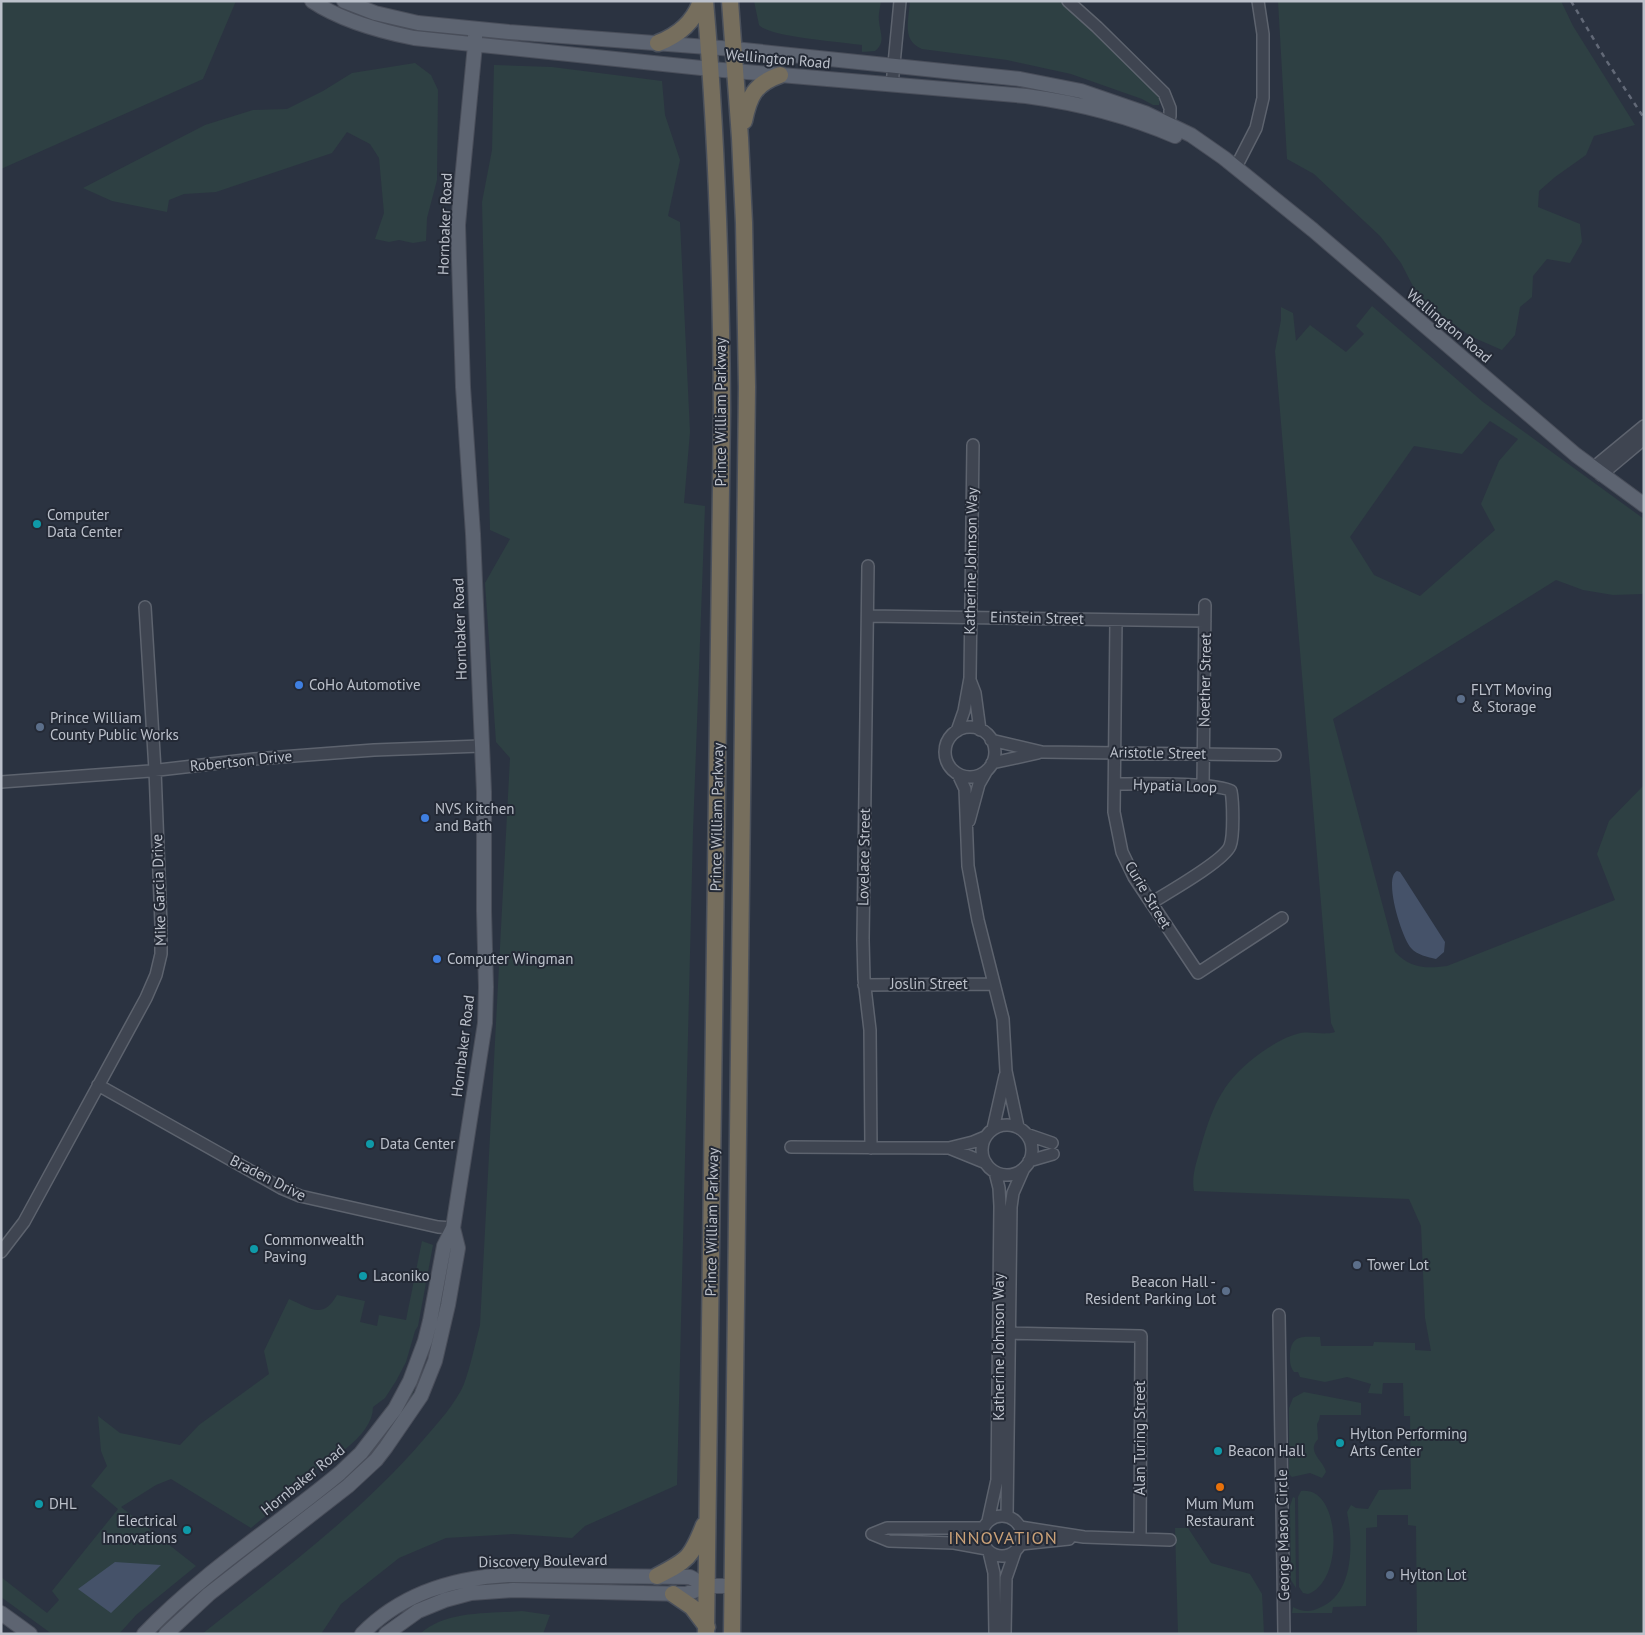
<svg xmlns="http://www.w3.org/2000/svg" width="1645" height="1635" font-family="'PT Sans',sans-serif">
<rect width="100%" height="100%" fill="#2b3341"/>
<!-- green -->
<path fill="#2e4043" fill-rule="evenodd" d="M1 1H236L203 79 1 169Z
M754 1H881C880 8 878 15 879 21 880 33 886 42 875 51L862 52V45C843 42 769 37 759 25Z
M910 1H1060L1073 11 1154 92 1160 99 1159 105H1153L1142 99 1071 74 1007 60 922 49C901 40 909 20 910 1Z
M1278 1H1561L1573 26 1635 125 1594 136 1586 155 1555 177 1539 191 1538 207 1580 224 1582 242 1570 263 1547 259 1533 276 1532 297 1520 307 1515 335 1502 350 1470 336 1432 308 1416 292 1401 263 1380 236 1314 174 1287 159Z
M415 63 431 75 438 90 437 180 427 218 426 241 413 243 399 240 389 242 375 239 384 213 379 158 370 144 347 132 332 153 216 192 184 194 169 200 167 212 112 201 83 188 205 125 253 110 287 109 323 91 352 73Z
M494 65 552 67 662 81 665 115 680 160 668 216 680 222 690 432 684 503 705 506 693 831 677 1485 585 1526 572 1538 513 1534 446 1538 399 1558 341 1604 321 1634H202C279 1573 360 1514 424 1439 438 1423 456 1403 464 1384 471 1365 475 1344 480 1325L510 758 496 742 485 583 510 539 490 530 482 202 492 150Z
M1372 306 1483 402 1644 519V592L1642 594 1613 595 1583 590 1556 580 1333 719 1395 952C1410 968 1425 969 1447 966L1615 900 1597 854 1609 821 1644 785V1634H1417L1416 1526 1408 1525V1515H1377V1527L1366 1528V1606L1333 1607 1332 1613H1292L1293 1607C1302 1612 1311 1612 1319 1608 1355 1594 1353 1542 1347 1512L1351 1505 1356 1508 1368 1509 1379 1490 1411 1489 1410 1416H1404L1403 1383H1383L1382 1394 1368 1393 1371 1384 1347 1377 1325 1382 1300 1377 1298 1372H1294C1290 1366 1290 1363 1290 1357 1290 1334 1303 1337 1320 1337L1321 1346H1373L1374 1342 1415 1343V1350L1431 1351 1425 1318 1421 1226 1409 1199 1194 1191C1191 1176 1197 1161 1201 1146 1214 1102 1224 1079 1262 1052 1272 1045 1285 1037 1297 1034 1309 1030 1322 1036 1335 1032L1331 1023 1275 351 1281 320V307L1293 313 1296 341 1310 325 1346 352 1364 334 1356 326ZM1490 421 1518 439 1499 461 1481 504 1495 530 1420 596 1374 575 1350 537 1414 446 1462 454Z
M422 1241 433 1245 418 1326 415 1331 406 1362 396 1381 385 1398 373 1407C373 1438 324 1464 300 1479L298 1489 251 1528 171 1479 156 1485 121 1507 196 1566 136 1615 119 1634H52L1 1597V1577L47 1613 59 1600 52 1591 118 1509 91 1486 107 1466 101 1451 98 1416 120 1433 180 1445 199 1425 269 1374 264 1351 289 1299C310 1308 323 1320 337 1295L365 1301 360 1322 377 1326 379 1315 406 1320Z
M419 1374 408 1409 396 1427 356 1473 243 1561 242 1559 257 1543 342 1478Z
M1304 1392 1361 1403V1415H1320L1319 1420 1317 1424 1318 1439C1306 1452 1323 1460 1326 1472L1322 1478 1310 1473 1292 1477 1289 1474V1408L1293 1398Z
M1301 1491C1341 1485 1345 1582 1308 1594L1303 1593 1299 1587 1298 1497Z
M1293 1497 1295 1498 1296 1588 1291 1580 1290 1506Z
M1175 1528H1188L1211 1563 1250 1574 1262 1594 1264 1634H1178Z
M522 1611 550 1615 543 1634H420C446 1610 489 1614 522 1611Z"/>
<!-- water -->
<path fill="#455269" d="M1397 871 1400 872 1404 878 1445 942 1444 952 1436 959C1428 957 1417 955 1411 948 1402 938 1383 878 1397 871Z
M115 1562 161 1565 111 1613 78 1589Z"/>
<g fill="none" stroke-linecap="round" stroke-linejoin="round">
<!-- minor casing -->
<g stroke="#5d636e" stroke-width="14">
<path id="minor" d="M1068 1 1097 27 1164 93 1170 108V116L1165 131
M892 85 900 1
M1236 167 1256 128 1263 98V34L1258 1
M1593 468 1644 426
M1601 475 1644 439
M868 566 863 940 864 979 870 1030 871 1148
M868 616 1205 621
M1116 620 1114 812 1122 852 1134 877 1198 973 1282 918
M970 680 975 693 980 730
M945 752a25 25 0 1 1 50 0a25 25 0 1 1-50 0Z
M957 731 964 711 970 678 973 445
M991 740 1042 752 1275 755
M992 763 1038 753
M958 774 965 789 968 866 978 920 1003 1019 1006 1071 1018 1127
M1 782 150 771 254 759 374 750 481 746
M1115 784C1136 784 1217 782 1231 791 1233 801 1234 836 1230 846 1224 861 1167 893 1151 903
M1203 786 1205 605
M969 821 979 784 987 770
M864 985 994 984
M98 1085 281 1188 300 1196 438 1227 453 1228
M982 1150a25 25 0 1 1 50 0a25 25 0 1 1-50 0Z
M993 1129 1005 1076
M1026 1134 1052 1143
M791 1147 949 1148 973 1142 985 1137
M949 1148 986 1163
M1029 1161 1053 1154
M1 1252 24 1222 146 998 156 975 161 954V925L155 770 145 607
M1279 1315 1284 1634
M1009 1333 1141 1336 1140 1539
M982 1536a20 20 0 1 1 40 0a20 20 0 1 1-40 0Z
M1007 1516 1011 1207 1013 1193 1024 1168
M988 1521 997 1480 1000 1206 999 1188 995 1172
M1020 1527 1084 1537 1170 1540
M872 1534 889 1541 954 1543 987 1549
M872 1534 887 1528H983
M1021 1544 1069 1539
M989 1552 994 1573 995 1634
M1005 1634 1006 1578 1015 1552"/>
</g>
<!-- major casing -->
<g stroke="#494e5a" stroke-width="16">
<path id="major" d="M312 1C342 21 379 31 414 38L711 69 1026 96C1078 103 1127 115 1175 136
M344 1 375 13 418 23 509 32 734 49 1020 79 1081 91 1145 113 1191 135 1224 158 1313 230 1576 455 1644 505
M1 1613 30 1634
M144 1634C203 1572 275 1527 340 1473L361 1453 395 1409 410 1381 425 1341 430 1321 444 1246 453 1228 485 1023 486 987 484 911V792L473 534 463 387 459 260 458 225 461 191 475 45V29
M166 1634 209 1594 348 1486 376 1460 386 1447 421 1396 435 1361 448 1305 458 1248 453 1228
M362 1634C402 1593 453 1578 508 1575L690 1577 707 1586
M386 1634 418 1611 445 1600 471 1593 513 1590 686 1594 707 1586H732"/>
</g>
<!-- highway casing -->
<g stroke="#4a505b" stroke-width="19">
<path id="highway" d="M705 1C717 137 721 273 722 410L706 1634
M730 1 740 138 744 223 747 387 732 1634
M658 43C679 35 694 22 701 1
M744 121C749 97 754 84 780 75
M657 1576C688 1560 691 1558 704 1525
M673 1594 692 1607 707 1627"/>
</g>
<!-- minor -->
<use href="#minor" stroke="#3f4551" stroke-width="11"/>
<!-- major -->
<use href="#major" stroke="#5d6471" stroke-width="14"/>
<!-- highway -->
<use href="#highway" stroke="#766e5d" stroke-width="16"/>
<!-- rail -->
<path stroke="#626977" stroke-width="2.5" stroke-dasharray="5 5" stroke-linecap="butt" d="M1571 1 1606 60 1644 118"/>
</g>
<!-- markers -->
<g fill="#0f9aa8" stroke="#242a36" stroke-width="2">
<circle cx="37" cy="524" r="5"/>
<circle cx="370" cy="1144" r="5"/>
<circle cx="254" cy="1249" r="5"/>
<circle cx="363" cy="1276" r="5"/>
<circle cx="1340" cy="1443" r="5"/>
<circle cx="1218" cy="1451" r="5"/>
<circle cx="39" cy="1504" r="5"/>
<circle cx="187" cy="1530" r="5"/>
</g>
<g fill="#3f7fe0" stroke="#242a36" stroke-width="2">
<circle cx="299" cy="685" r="5"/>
<circle cx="425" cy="818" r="5"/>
<circle cx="437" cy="959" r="5"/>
</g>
<g fill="#5c6f8a" stroke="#242a36" stroke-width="2">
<circle cx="1461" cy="699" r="5"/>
<circle cx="40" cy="727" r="5"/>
<circle cx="1357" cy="1265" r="5"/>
<circle cx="1226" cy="1291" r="5"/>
<circle cx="1390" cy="1575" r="5"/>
</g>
<circle fill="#e8710a" stroke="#242a36" stroke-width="2" cx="1220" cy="1487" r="5"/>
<g text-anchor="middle" stroke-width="4" stroke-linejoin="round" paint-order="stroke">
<!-- street labels -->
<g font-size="15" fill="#bcc1cb" stroke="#242a36">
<text transform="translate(778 59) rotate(5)" y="5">Wellington Road</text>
<text transform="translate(445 224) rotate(-88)" y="5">Hornbaker Road</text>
<text transform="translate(1449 326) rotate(40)" y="5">Wellington Road</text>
<text transform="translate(721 412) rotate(-90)" y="5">Prince William Parkway</text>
<text transform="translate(971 561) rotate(-89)" y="5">Katherine Johnson Way</text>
<text transform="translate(1037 618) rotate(1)" y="5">Einstein Street</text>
<text transform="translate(460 629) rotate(-92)" y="5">Hornbaker Road</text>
<text transform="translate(1205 680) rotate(-89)" y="5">Noether Street</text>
<text transform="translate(1158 753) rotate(1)" y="5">Aristotle Street</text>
<text transform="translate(241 761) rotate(-6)" y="5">Robertson Drive</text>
<text transform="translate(1175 786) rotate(2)" y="5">Hypatia Loop</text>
<text transform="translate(717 817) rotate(-89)" y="5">Prince William Parkway</text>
<text transform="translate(864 857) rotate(-89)" y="5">Lovelace Street</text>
<text transform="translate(159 890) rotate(-92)" y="5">Mike Garcia Drive</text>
<text transform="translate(1148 895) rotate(59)" y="5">Curie Street</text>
<text x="929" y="989">Joslin Street</text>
<text transform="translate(463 1046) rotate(-83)" y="5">Hornbaker Road</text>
<text transform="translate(268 1178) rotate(27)" y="5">Braden Drive</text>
<text transform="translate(712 1222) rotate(-89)" y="5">Prince William Parkway</text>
<text transform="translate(999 1347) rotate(-90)" y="5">Katherine Johnson Way</text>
<text transform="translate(1140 1438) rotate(-90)" y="5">Alan Turing Street</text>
<text transform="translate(303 1480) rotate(-39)" y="5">Hornbaker Road</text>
<text transform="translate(1283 1535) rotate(-91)" y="5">George Mason Circle</text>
<text transform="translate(543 1561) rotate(-1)" y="5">Discovery Boulevard</text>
</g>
<!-- poi labels -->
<g font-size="15" fill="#bcc1cb" stroke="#242a36" text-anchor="start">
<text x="47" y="520">Computer<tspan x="47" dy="17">Data Center</tspan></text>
<text x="309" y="690">CoHo Automotive</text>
<text x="1471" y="695">FLYT Moving<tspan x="1471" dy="17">&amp; Storage</tspan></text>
<text x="50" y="723">Prince William<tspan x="50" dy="17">County Public Works</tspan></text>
<text x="435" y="814">NVS Kitchen<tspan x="435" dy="17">and Bath</tspan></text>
<text x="447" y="964">Computer Wingman</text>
<text x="380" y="1149">Data Center</text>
<text x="264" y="1245">Commonwealth<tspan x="264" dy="17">Paving</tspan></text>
<text x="1367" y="1270">Tower Lot</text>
<text x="373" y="1281">Laconiko</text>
<text x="1216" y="1287" text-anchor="end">Beacon Hall -<tspan x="1216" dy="17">Resident Parking Lot</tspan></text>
<text x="1350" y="1439">Hylton Performing<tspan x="1350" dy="17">Arts Center</tspan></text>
<text x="1228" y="1456">Beacon Hall</text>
<text x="49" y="1509">DHL</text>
<text x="1220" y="1509" text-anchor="middle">Mum Mum<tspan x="1220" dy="17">Restaurant</tspan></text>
<text x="177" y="1526" text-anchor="end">Electrical<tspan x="177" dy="17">Innovations</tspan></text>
<text x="1400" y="1580">Hylton Lot</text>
</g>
<!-- quarter labels -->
<g font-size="18" letter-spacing="1" fill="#caa178" stroke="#242a36">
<text x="1003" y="1544">INNOVATION</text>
</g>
</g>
<!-- border -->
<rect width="1645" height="1635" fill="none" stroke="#bcc1cb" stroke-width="5"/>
</svg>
